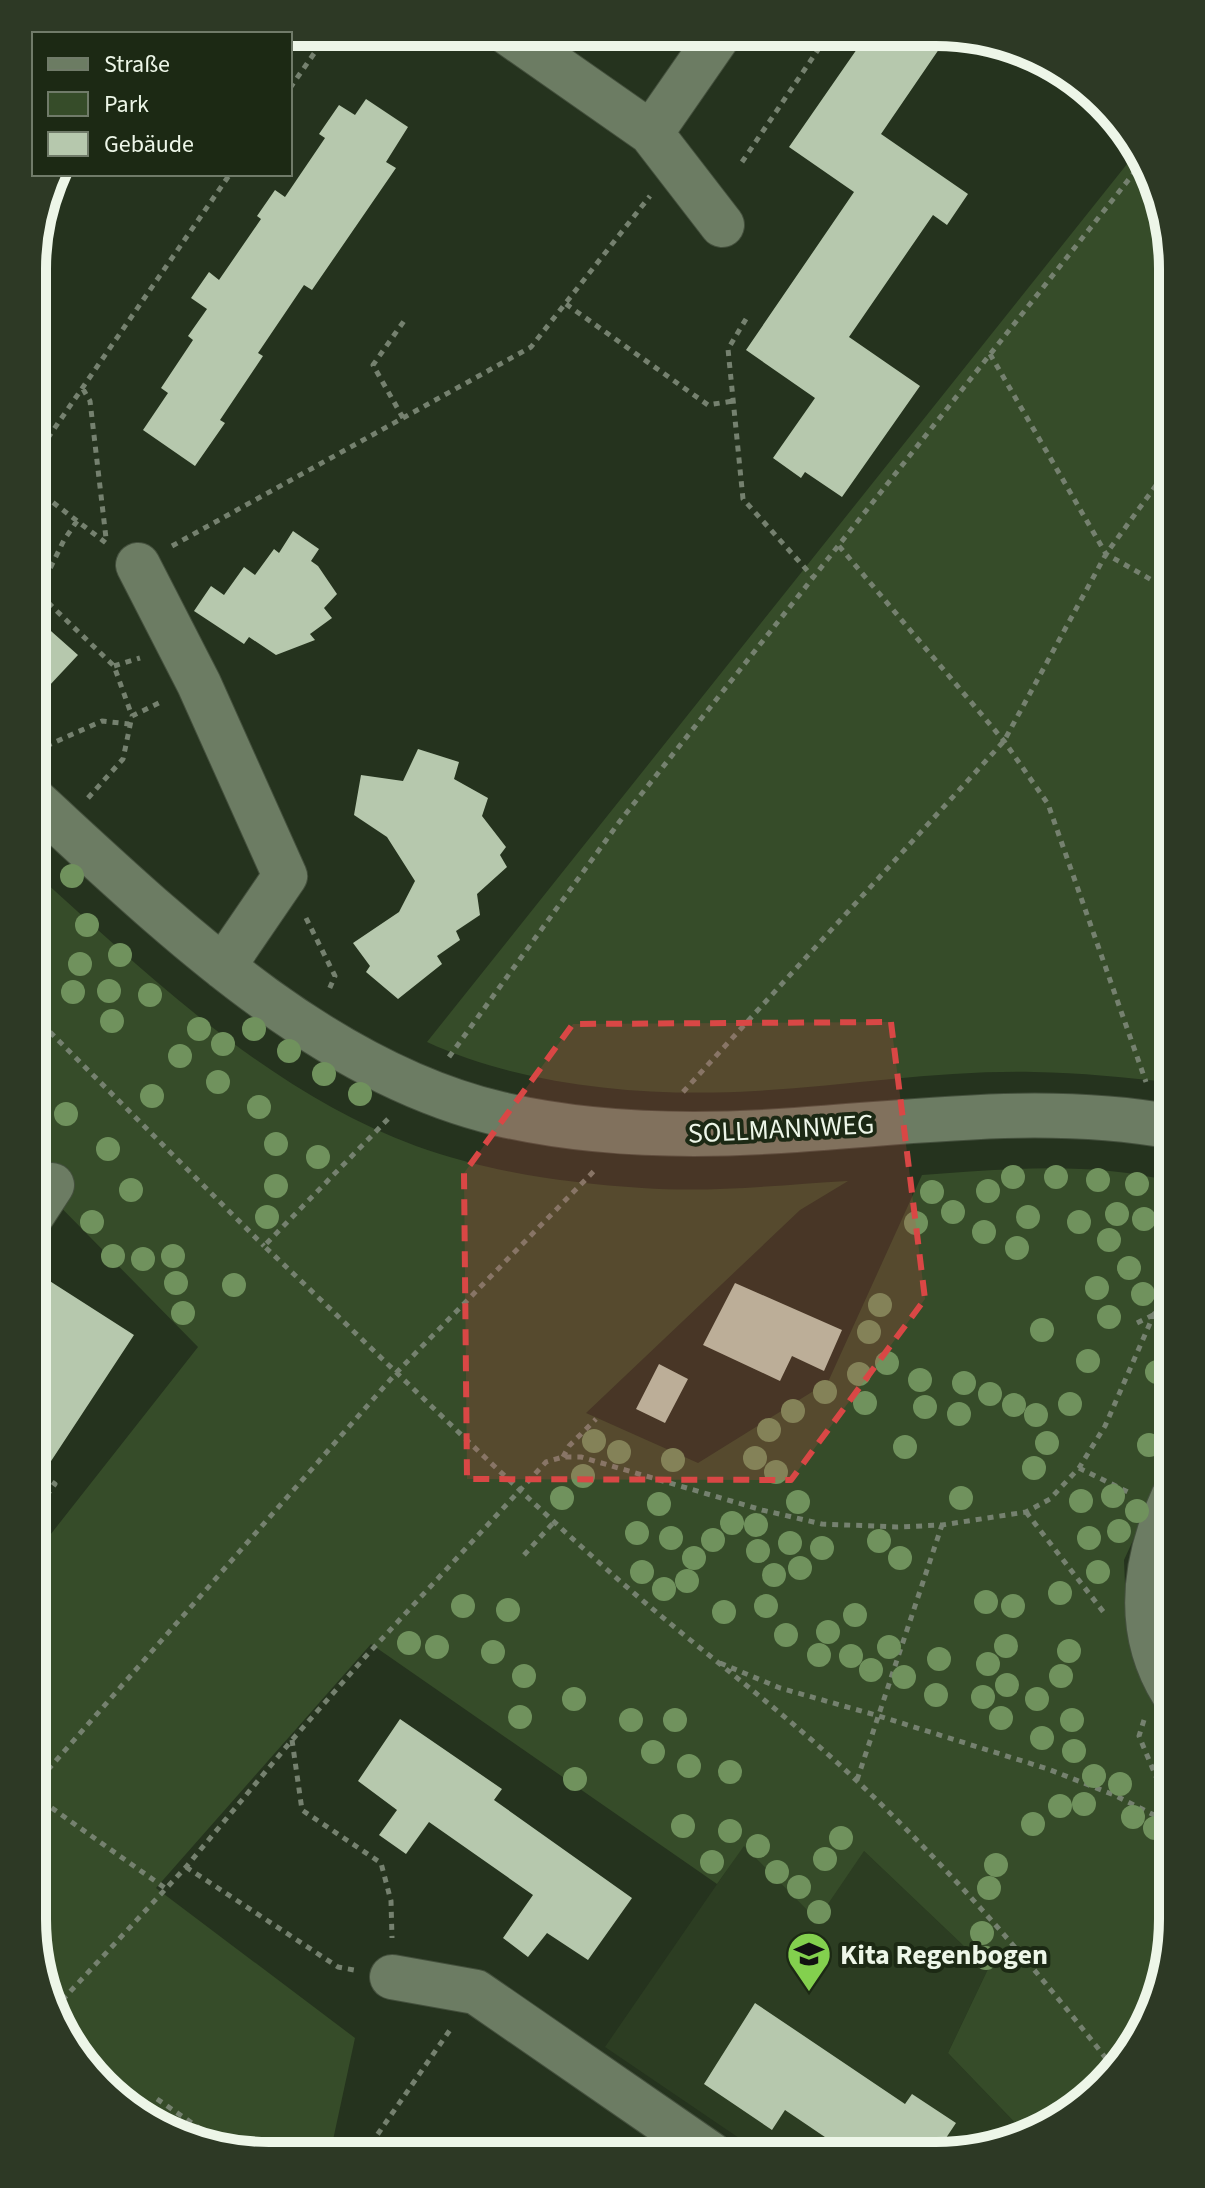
<svg xmlns="http://www.w3.org/2000/svg" width="1205" height="2188" font-family="'Source Sans 3',sans-serif">
<rect width="100%" height="100%" fill="#25331e"/>
<!-- built -->
<path fill="#2c3d22" d="M744 1845 863 1850 988 1969 948 2053 1026 2134 1013 2143 936 2156 764 2155 605 2047Z"/>
<!-- green -->
<path fill="#364c29" d="M1135 154 1160 192 1173 269V1083C1127 1077 1080 1073 1034 1072 940 1070 847 1086 755 1091 648 1097 525 1087 427 1042Z
M33 871C148 975 267 1091 416 1146 488 1172 566 1183 642 1188 710 1193 780 1185 848 1181L800 1210 586 1413 698 1463 828 1382 922 1175C1005 1169 1091 1161 1173 1182V1453L1124 1560 1127 1634 1145 1677 1173 1716 1172 1935 1155 2010 1124 2064 1026 2134 948 2053 988 1969 864 1851 817 1920 744 1846 717 1884 371 1644 156 1888 355 2038 330 2154H237L124 2107 45 1996 32 1919V1558L198 1347 33 1179Z"/>
<!-- building -->
<path fill="#b6c8ad" d="M866 36H948L881 134 968 194 947 225 933 215 849 337 920 386 842 497 805 472 801 478 773 458 815 398 746 350 854 192 789 147Z
M366 99 408 127 386 162 396 168 312 290 304 285 258 353 263 356 220 420 225 423 195 466 143 430 168 393 161 388 193 340 188 336 207 309 191 298 209 272 219 280 261 219 257 216 275 190 285 197 325 138 319 134 339 105 355 115Z
M293 531 319 549 311 561 318 566 337 594 324 608 332 618 310 634 315 640 276 655 249 637 244 644 194 611 211 586 224 595 244 567 255 575 274 549 279 553Z
M34 616 78 655 33 703Z
M418 749 459 762 454 779 488 798 482 816 506 847 500 855 507 867 477 894 480 915 456 931 460 940 437 956 442 964 398 999 366 972 370 966 353 943 399 912 415 881 387 837 354 815 361 775 403 781Z
M45 1278 134 1335 32 1490 33 1297Z
M735 1283 842 1330 824 1371 792 1356 780 1381 703 1345Z
M659 1364 688 1379 665 1423 636 1409Z
M400 1719 502 1789 494 1800 632 1898 588 1960 547 1933 528 1957 503 1938 533 1895 429 1822 406 1854 379 1835 397 1810 358 1781Z
M755 2003 905 2104 912 2094 956 2123 934 2156H853L785 2110 772 2130 704 2084Z"/>
<g fill="none" stroke-linecap="round" stroke-linejoin="round">
<!-- minor casing -->
<g stroke="#44503d" stroke-width="46">
<path id="minor" d="M508 33 651 133 722 225
M651 133 719 35
M138 565 199 684 285 876 223 967
M33 799C167 922 318 1071 500 1114 590 1135 688 1137 780 1131 911 1123 1042 1103 1173 1127
M33 1214 52 1185
M1173 1693C1134 1630 1143 1563 1173 1497
M392 1977 476 1992 712 2155"/>
</g>
<!-- path -->
<path stroke="#75816f" stroke-width="5" stroke-dasharray="6 6" stroke-linecap="butt" d="M290 88 329 32
M742 162 828 35
M566 304 708 405 733 401
M746 319 728 349 743 499 814 578
M990 354 1106 554 1173 592
M83 389 90 401 106 538
M403 418 373 365 404 321
M34 458 230 174
M34 488 106 543
M77 521 64 540 38 593 114 666 132 716
M172 546 531 347 650 196
M839 546 1004 741 1048 804 1146 1082
M114 666 140 658
M35 751 102 721 129 724
M88 798 123 759 132 716 163 701
M306 918 335 976 328 992
M33 1015 264 1246
M449 1057 620 821 1141 164
M683 1092 1004 741 1106 554 1173 462
M388 1119 264 1246C377 1352 487 1463 603 1566 685 1640 777 1705 857 1781 951 1870 1036 1968 1115 2070
M1137 1323 1153 1315
M563 1457 569 1446 596 1419
M1079 1468 1132 1494
M1026 1512 1105 1614
M32 1515 55 1484 42 1475
M524 1555 554 1522
M720 1663 780 1688 879 1716 1048 1769 1114 1795 1172 1824
M1144 1720 1139 1736 1172 1815
M292 1740 302 1810 381 1863 391 1901 392 1938
M857 1780 942 1525
M32 1788 397 1372 594 1171
M32 1794 165 1888
M186 1867 338 1967 354 1970
M54 2009 186 1867 292 1740 366 1656 546 1462 563 1457H581L762 1510 822 1524 897 1527 942 1525 1026 1512 1050 1499 1079 1468 1105 1426 1154 1314 1173 1300
M157 2099 205 2132 200 2138
M364 2154 452 2027"/>
<!-- minor -->
<use href="#minor" stroke="#6c7c63" stroke-width="44"/>
</g>
<!-- trees -->
<g fill="#70925d">
<circle cx="72" cy="876" r="12"/>
<circle cx="87" cy="925" r="12"/>
<circle cx="120" cy="955" r="12"/>
<circle cx="80" cy="964" r="12"/>
<circle cx="109" cy="991" r="12"/>
<circle cx="73" cy="992" r="12"/>
<circle cx="150" cy="995" r="12"/>
<circle cx="112" cy="1021" r="12"/>
<circle cx="199" cy="1029" r="12"/>
<circle cx="254" cy="1029" r="12"/>
<circle cx="223" cy="1044" r="12"/>
<circle cx="289" cy="1051" r="12"/>
<circle cx="180" cy="1056" r="12"/>
<circle cx="324" cy="1074" r="12"/>
<circle cx="218" cy="1082" r="12"/>
<circle cx="360" cy="1094" r="12"/>
<circle cx="152" cy="1096" r="12"/>
<circle cx="259" cy="1107" r="12"/>
<circle cx="66" cy="1114" r="12"/>
<circle cx="276" cy="1144" r="12"/>
<circle cx="108" cy="1149" r="12"/>
<circle cx="318" cy="1157" r="12"/>
<circle cx="1013" cy="1177" r="12"/>
<circle cx="1056" cy="1177" r="12"/>
<circle cx="1098" cy="1180" r="12"/>
<circle cx="1137" cy="1184" r="12"/>
<circle cx="276" cy="1186" r="12"/>
<circle cx="131" cy="1190" r="12"/>
<circle cx="988" cy="1191" r="12"/>
<circle cx="932" cy="1192" r="12"/>
<circle cx="953" cy="1212" r="12"/>
<circle cx="1117" cy="1214" r="12"/>
<circle cx="267" cy="1217" r="12"/>
<circle cx="1028" cy="1217" r="12"/>
<circle cx="1144" cy="1219" r="12"/>
<circle cx="92" cy="1222" r="12"/>
<circle cx="1079" cy="1222" r="12"/>
<circle cx="916" cy="1223" r="12"/>
<circle cx="984" cy="1232" r="12"/>
<circle cx="1109" cy="1240" r="12"/>
<circle cx="1017" cy="1248" r="12"/>
<circle cx="113" cy="1256" r="12"/>
<circle cx="173" cy="1256" r="12"/>
<circle cx="143" cy="1259" r="12"/>
<circle cx="1129" cy="1268" r="12"/>
<circle cx="176" cy="1283" r="12"/>
<circle cx="234" cy="1285" r="12"/>
<circle cx="1097" cy="1288" r="12"/>
<circle cx="1143" cy="1294" r="12"/>
<circle cx="880" cy="1305" r="12"/>
<circle cx="183" cy="1313" r="12"/>
<circle cx="1109" cy="1317" r="12"/>
<circle cx="1042" cy="1330" r="12"/>
<circle cx="869" cy="1332" r="12"/>
<circle cx="1088" cy="1361" r="12"/>
<circle cx="887" cy="1363" r="12"/>
<circle cx="1157" cy="1372" r="12"/>
<circle cx="859" cy="1374" r="12"/>
<circle cx="920" cy="1380" r="12"/>
<circle cx="964" cy="1383" r="12"/>
<circle cx="825" cy="1392" r="12"/>
<circle cx="990" cy="1394" r="12"/>
<circle cx="865" cy="1403" r="12"/>
<circle cx="1070" cy="1404" r="12"/>
<circle cx="1014" cy="1405" r="12"/>
<circle cx="925" cy="1407" r="12"/>
<circle cx="793" cy="1411" r="12"/>
<circle cx="959" cy="1414" r="12"/>
<circle cx="1036" cy="1415" r="12"/>
<circle cx="769" cy="1430" r="12"/>
<circle cx="594" cy="1441" r="12"/>
<circle cx="1047" cy="1443" r="12"/>
<circle cx="1149" cy="1445" r="12"/>
<circle cx="905" cy="1447" r="12"/>
<circle cx="619" cy="1452" r="12"/>
<circle cx="755" cy="1458" r="12"/>
<circle cx="673" cy="1460" r="12"/>
<circle cx="1034" cy="1468" r="12"/>
<circle cx="776" cy="1472" r="12"/>
<circle cx="583" cy="1476" r="12"/>
<circle cx="1113" cy="1496" r="12"/>
<circle cx="562" cy="1498" r="12"/>
<circle cx="961" cy="1498" r="12"/>
<circle cx="1081" cy="1501" r="12"/>
<circle cx="798" cy="1502" r="12"/>
<circle cx="659" cy="1504" r="12"/>
<circle cx="1137" cy="1511" r="12"/>
<circle cx="732" cy="1523" r="12"/>
<circle cx="756" cy="1525" r="12"/>
<circle cx="1119" cy="1531" r="12"/>
<circle cx="637" cy="1533" r="12"/>
<circle cx="671" cy="1538" r="12"/>
<circle cx="1089" cy="1538" r="12"/>
<circle cx="713" cy="1540" r="12"/>
<circle cx="879" cy="1541" r="12"/>
<circle cx="790" cy="1543" r="12"/>
<circle cx="822" cy="1548" r="12"/>
<circle cx="758" cy="1551" r="12"/>
<circle cx="694" cy="1558" r="12"/>
<circle cx="900" cy="1558" r="12"/>
<circle cx="800" cy="1568" r="12"/>
<circle cx="642" cy="1572" r="12"/>
<circle cx="1098" cy="1572" r="12"/>
<circle cx="774" cy="1575" r="12"/>
<circle cx="687" cy="1581" r="12"/>
<circle cx="664" cy="1589" r="12"/>
<circle cx="1060" cy="1593" r="12"/>
<circle cx="986" cy="1602" r="12"/>
<circle cx="463" cy="1606" r="12"/>
<circle cx="766" cy="1606" r="12"/>
<circle cx="1013" cy="1606" r="12"/>
<circle cx="508" cy="1610" r="12"/>
<circle cx="724" cy="1612" r="12"/>
<circle cx="855" cy="1615" r="12"/>
<circle cx="828" cy="1632" r="12"/>
<circle cx="786" cy="1635" r="12"/>
<circle cx="409" cy="1643" r="12"/>
<circle cx="1006" cy="1646" r="12"/>
<circle cx="437" cy="1647" r="12"/>
<circle cx="889" cy="1647" r="12"/>
<circle cx="1069" cy="1651" r="12"/>
<circle cx="493" cy="1652" r="12"/>
<circle cx="819" cy="1655" r="12"/>
<circle cx="851" cy="1656" r="12"/>
<circle cx="939" cy="1659" r="12"/>
<circle cx="988" cy="1664" r="12"/>
<circle cx="871" cy="1670" r="12"/>
<circle cx="524" cy="1676" r="12"/>
<circle cx="1061" cy="1676" r="12"/>
<circle cx="904" cy="1677" r="12"/>
<circle cx="1007" cy="1685" r="12"/>
<circle cx="936" cy="1695" r="12"/>
<circle cx="983" cy="1697" r="12"/>
<circle cx="574" cy="1699" r="12"/>
<circle cx="1037" cy="1699" r="12"/>
<circle cx="520" cy="1717" r="12"/>
<circle cx="1001" cy="1718" r="12"/>
<circle cx="631" cy="1720" r="12"/>
<circle cx="675" cy="1720" r="12"/>
<circle cx="1072" cy="1720" r="12"/>
<circle cx="1042" cy="1738" r="12"/>
<circle cx="1074" cy="1751" r="12"/>
<circle cx="653" cy="1752" r="12"/>
<circle cx="689" cy="1766" r="12"/>
<circle cx="730" cy="1772" r="12"/>
<circle cx="1094" cy="1776" r="12"/>
<circle cx="575" cy="1779" r="12"/>
<circle cx="1120" cy="1784" r="12"/>
<circle cx="1084" cy="1804" r="12"/>
<circle cx="1060" cy="1806" r="12"/>
<circle cx="1133" cy="1817" r="12"/>
<circle cx="1033" cy="1824" r="12"/>
<circle cx="683" cy="1826" r="12"/>
<circle cx="1155" cy="1828" r="12"/>
<circle cx="730" cy="1831" r="12"/>
<circle cx="841" cy="1838" r="12"/>
<circle cx="758" cy="1846" r="12"/>
<circle cx="825" cy="1859" r="12"/>
<circle cx="712" cy="1862" r="12"/>
<circle cx="996" cy="1865" r="12"/>
<circle cx="777" cy="1872" r="12"/>
<circle cx="799" cy="1887" r="12"/>
<circle cx="989" cy="1888" r="12"/>
<circle cx="819" cy="1912" r="12"/>
<circle cx="982" cy="1933" r="12"/>
<circle cx="986" cy="1958" r="12"/>
</g>
<!-- marked area -->
<path fill="#d94745" fill-opacity="0.2" stroke="#d94745" stroke-width="6" stroke-dasharray="16 10" stroke-linejoin="round" d="M891 1022 925 1299 791 1480 467 1479 464 1173 573 1024Z"/>
<!-- icons -->
<defs>
<g id="school-pin" transform="scale(2.3)"><path d="M0 17L-7.5 6A9.5 9.5 0 1 1 7.5 6Z" fill="#83d04e" stroke="#1c2914"/><path d="M0-5L7-2L0 1L-7-2ZM-4 1L0 2.5L4 1V4Q0 6-4 4Z" fill="#111"/></g>
</defs>
<g fill-rule="evenodd">
<use href="#school-pin" x="809" y="1954"/>
</g>
<g text-anchor="middle" stroke-width="8" stroke-linejoin="round" paint-order="stroke">
<!-- street labels -->
<g font-size="28" fill="#edf6e8" stroke="#1c2914">
<text transform="translate(781 1128) rotate(-3)" y="10">SOLLMANNWEG</text>
</g>
<!-- poi labels -->
<g font-size="28" font-weight="bold" fill="#edf6e8" stroke="#1c2914" text-anchor="start">
<text x="840" y="1964">Kita Regenbogen</text>
</g>
</g>
<!-- crop -->
<path d="M0 0H1205V2188H0ZM269 46H936A223 223 0 0 1 1159 269V1919A223 223 0 0 1 936 2142H269A223 223 0 0 1 46 1919V269A223 223 0 0 1 269 46Z" fill="#2d3925" fill-rule="evenodd"/>
<path fill="none" stroke="#edf6e8" stroke-width="10" d="M269 46H936A223 223 0 0 1 1159 269V1919A223 223 0 0 1 936 2142H269A223 223 0 0 1 46 1919V269A223 223 0 0 1 269 46Z"/>
<!-- legend -->
<rect x="32" y="32" width="260" height="144" fill="#1c2914" stroke="#707b69" stroke-width="2"/>
<rect x="48" y="58" width="40" height="12" fill="#6c7c63" stroke="#707b69" stroke-width="2"/>
<text x="104" y="72" font-size="24" fill="#edf6e8">Straße</text>
<rect x="48" y="92" width="40" height="24" fill="#364c29" stroke="#707b69" stroke-width="2"/>
<text x="104" y="112" font-size="24" fill="#edf6e8">Park</text>
<rect x="48" y="132" width="40" height="24" fill="#b6c8ad" stroke="#707b69" stroke-width="2"/>
<text x="104" y="152" font-size="24" fill="#edf6e8">Gebäude</text>
</svg>
